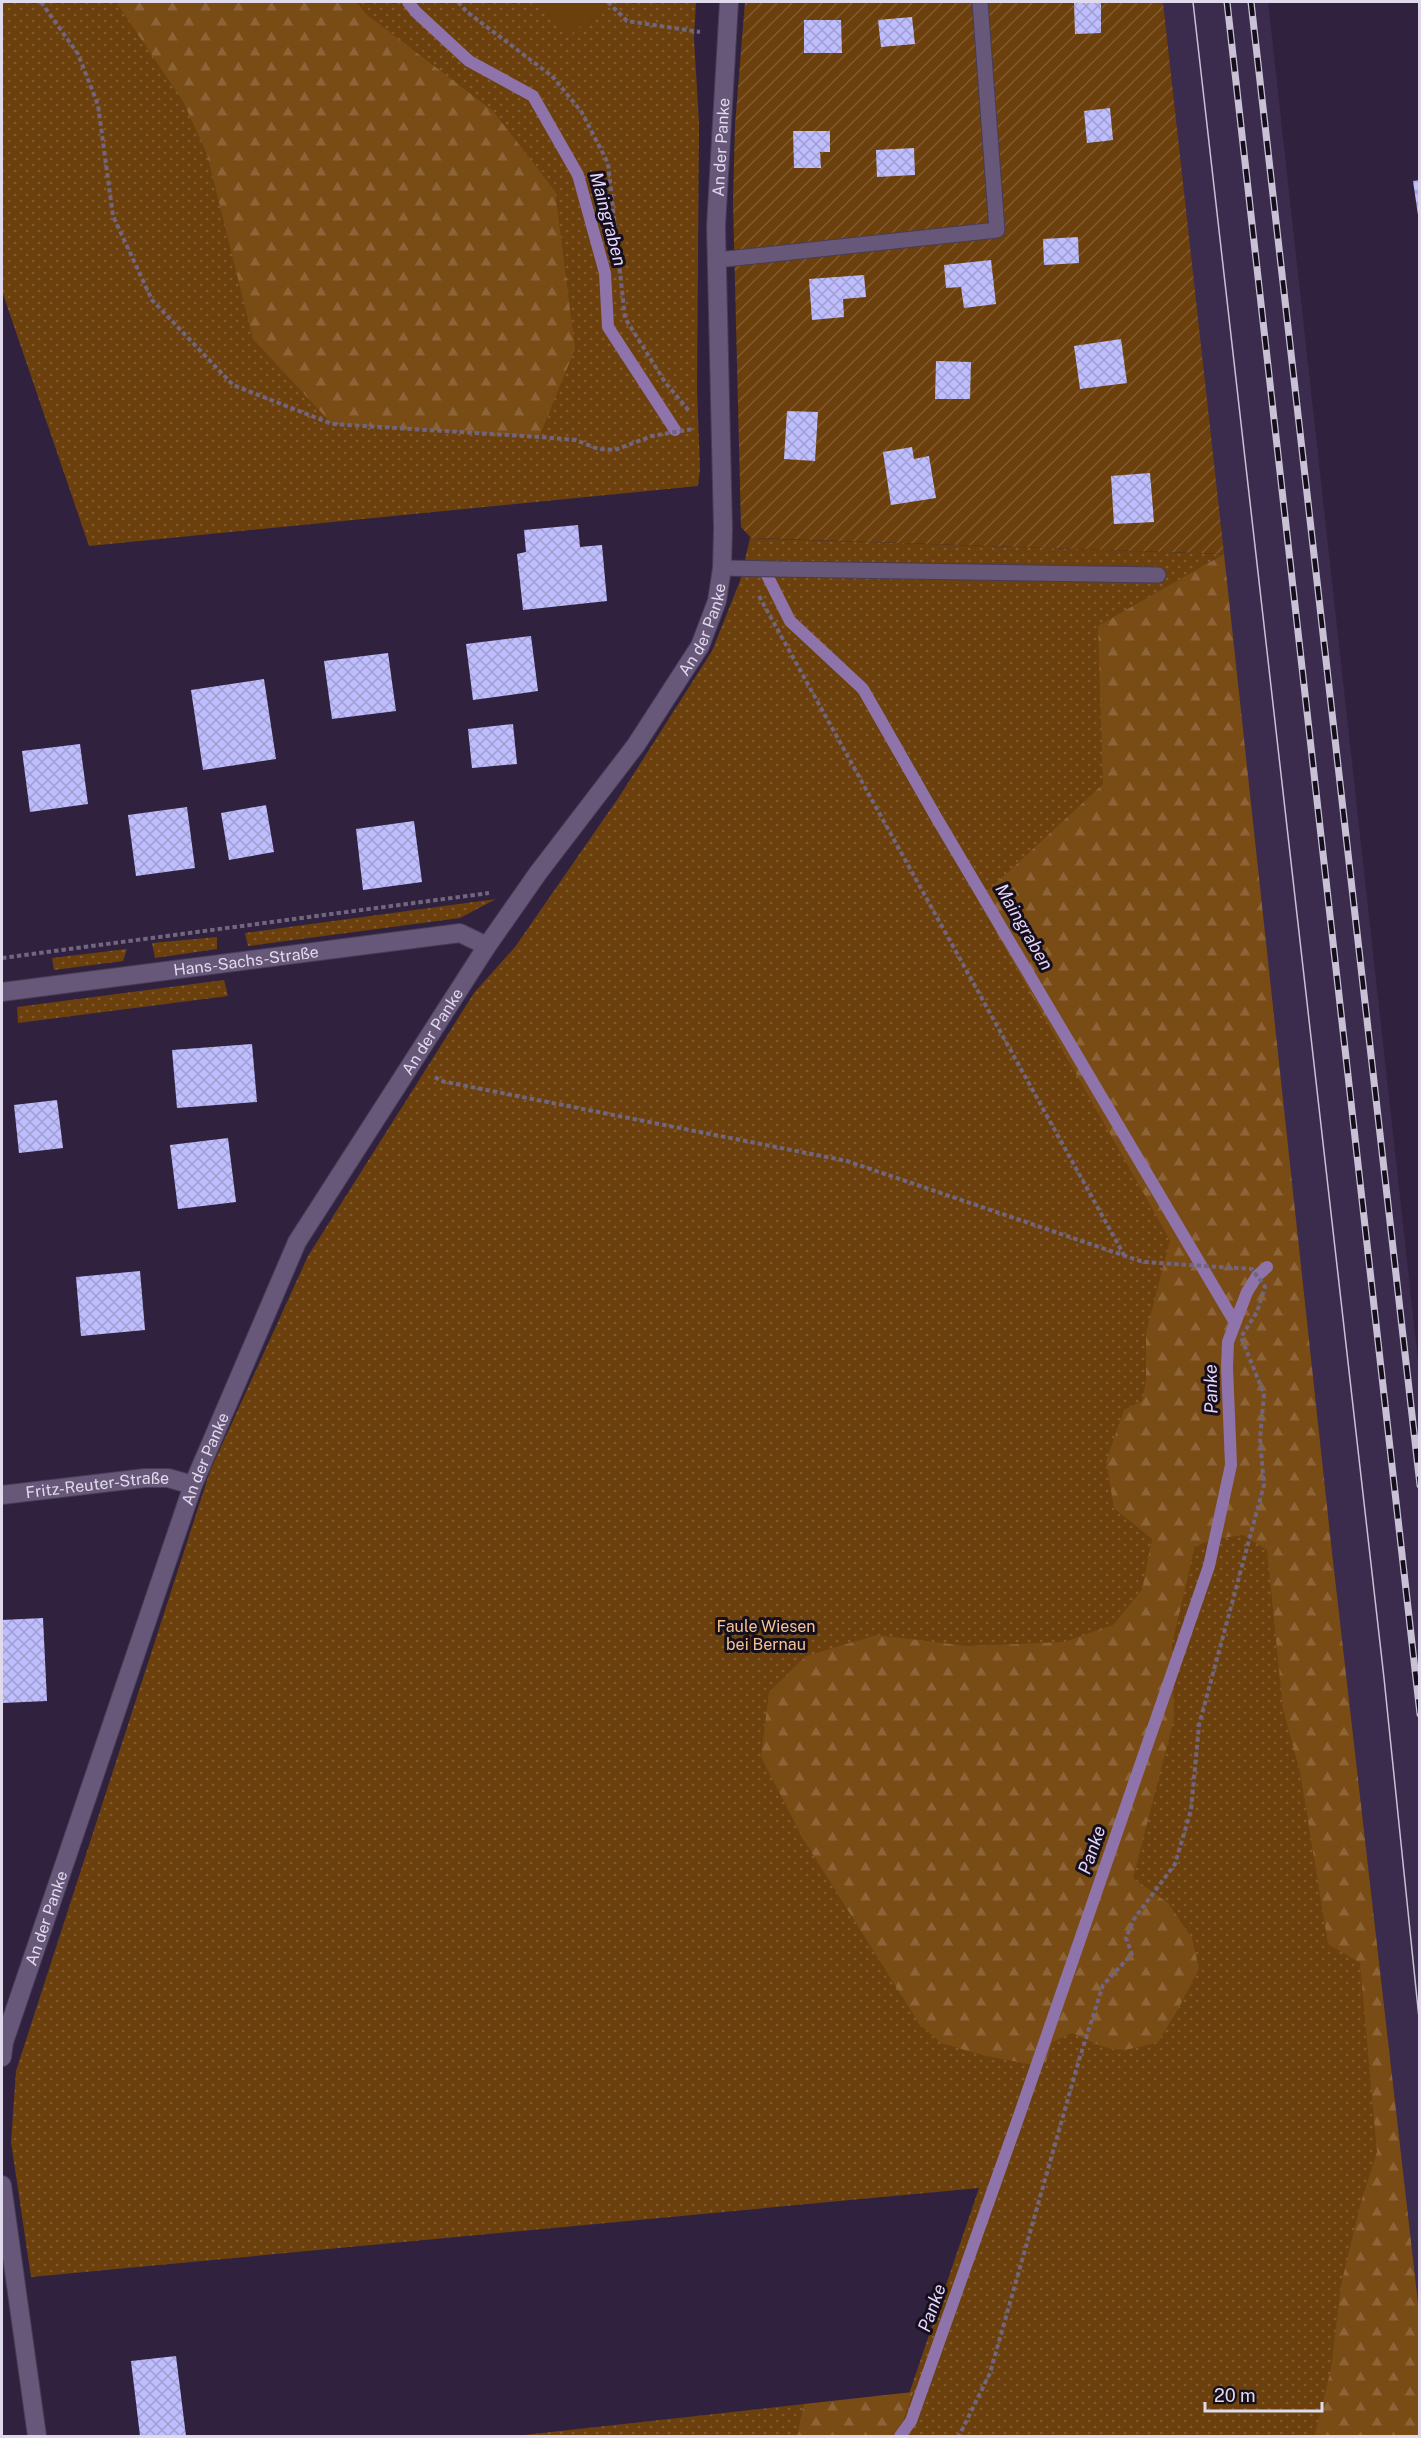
<svg xmlns="http://www.w3.org/2000/svg" width="1421" height="2438" font-family="'Public Sans',sans-serif">
<defs>
<pattern id="grass-dots" width="8" height="8" patternUnits="userSpaceOnUse" patternTransform="scale(1.5)"><rect width="8" height="8" fill="#6b400d"/><path d="M2 2h.1M6 6h.1" fill="none" stroke="#805b30" stroke-width="1.8" stroke-linecap="round"/></pattern>
<pattern id="forest-firs" width="22" height="20" patternUnits="userSpaceOnUse" patternTransform="scale(1.5)"><rect width="22" height="20" fill="#794b15"/><path d="M5 1l3.5 6h-7zM16 11l3.5 6h-7z" fill="#8c6437"/></pattern>
<pattern id="garden-furrows" width="10" height="10" patternUnits="userSpaceOnUse" patternTransform="scale(1.5)"><rect width="10" height="10" fill="#6b400d"/><path d="M-1 1l2-2M0 10L10 0M9 11l2-2" fill="none" stroke="#805b30"/></pattern>
<pattern id="building-cross-hatch" width="8" height="8" patternUnits="userSpaceOnUse" patternTransform="scale(1.5)"><rect width="8" height="8" fill="#bebdfd"/><path d="M0 0l8 8M0 8l8-8" fill="none" stroke="#a09ed0"/></pattern>
</defs>
<rect width="100%" height="100%" fill="#30223f"/>
<!-- built -->
<path fill="#3b2c4e" d="M1163 2H1268L1419 1370V2311L1331 1543Z"/>
<!-- grass -->
<path fill="url(#grass-dots)" d="M2 2H696L694 38 699 123 697 391 700 469 698 486 89 546 2 291Z
M750 538 1224 554 1208 563 1419 2436H515L804 2404V2406L909 2394 979 2188 31 2277 11 2142 16 2071 210 1471 308 1256 474 993 515 947 619 797 712 651 740 581Z
M496 899 460 918 248 946 245 933Z
M217 937V949L155 958 152 943Z
M127 949 123 961 54 970 52 958Z
M224 980 228 996 18 1023 17 1007Z"/>
<!-- forest -->
<path fill="url(#forest-firs)" d="M116 2H356L366 14 493 111 555 191 575 349 539 437 332 424 253 339 207 154 183 101Z
M1224 554 1331 1543 1419 2311V2436H1316L1315 2434 1331 2369 1341 2285 1361 2202 1377 2152 1360 1963 1328 1944 1300 1772 1283 1709 1267 1550 1243 1535 1215 1539 1195 1546 1172 1644 1174 1719 1133 1878 1168 1903 1192 1938 1199 1969 1177 2011 1158 2042C1114 2055 1112 2051 1072 2033L1052 2042 1046 2062 1028 2064 982 2055 941 2043 920 2025 805 1842 761 1757 769 1692 806 1656 877 1635 967 1646 1064 1642 1113 1625 1142 1590 1152 1539 1114 1508 1106 1461 1124 1410 1142 1401 1146 1381V1333L1170 1240 978 900 1103 784 1098 626Z
M913 2392 904 2419 892 2436H797L804 2404Z"/>
<!-- garden -->
<path fill="url(#garden-furrows)" d="M745 2H1163L1224 554 751 538 741 527 733 202 735 125Z"/>
<!-- pitch -->
<path fill="#6b400d" d="M537 2H608L568 37Z"/>
<g fill="none" stroke-linecap="round" stroke-linejoin="round">
<!-- stream -->
<path stroke="#8e74aa" stroke-width="12" d="M408 2 416 12 469 61 533 96 578 175 605 273 608 327 675 430
M763 567 790 621 863 689 936 817 1234 1321
M900 2436 911 2421 1019 2116 1209 1566 1231 1465 1227 1367 1228 1342 1247 1292 1257 1276 1267 1267"/>
</g>
<!-- building -->
<path fill="url(#building-cross-hatch)" d="M1074 2H1101V33L1075 34Z
M912 17 915 44 881 47 878 20Z
M804 20H841L842 53H804Z
M1110 108 1113 140 1087 143 1084 111Z
M793 131H830V152H820L821 168H794Z
M914 148 915 175 877 177 876 150Z
M1420 180V215H1418L1413 181Z
M1078 237 1079 263 1044 265 1043 239Z
M991 260 996 304 964 308 961 287 946 288 944 265Z
M864 275 866 297 843 299 844 317 812 320 809 279Z
M1121 339 1127 383 1080 389 1074 346Z
M936 361 971 362 970 399H935Z
M787 411 818 412 815 461 784 459Z
M912 447 914 459 929 456 936 498 891 505 883 452Z
M1150 473 1154 522 1114 524 1111 476Z
M578 525 580 547 602 545 607 601 523 610 517 554 526 552 524 530Z
M531 636 538 691 473 700 466 644Z
M388 653 396 711 332 719 324 661Z
M264 679 276 759 203 770 191 690Z
M513 724 517 764 472 768 468 729Z
M80 744 88 804 30 812 22 751Z
M266 805 274 852 229 860 221 813Z
M187 807 195 868 136 876 128 815Z
M414 821 422 882 363 890 356 829Z
M252 1044 257 1102 177 1108 172 1050Z
M57 1100 63 1148 19 1153 14 1105Z
M228 1138 236 1202 178 1209 170 1145Z
M140 1271 145 1330 81 1336 76 1277Z
M43 1618 47 1701 2 1703V1620Z
M176 2356 186 2436H140L131 2361Z"/>
<g fill="none" stroke-linecap="round" stroke-linejoin="round">
<!-- lane casing -->
<g stroke="#483c55" stroke-width="17">
<path id="lane" d="M717 260 997 230 980 2
M722 568 1158 575"/>
</g>
<!-- street casing -->
<g stroke="#483c55" stroke-width="20">
<g id="street">
<path id="s1" d="M2 992 460 933 487 946"/>
<path id="s2" d="M2 1495 145 1478H168L193 1485"/>
<path id="s3" d="M2 2057 4 2042 193 1485 297 1242 487 946 538 873 636 745 700 646 717 601 722 568 723 529 716 226 729 2"/>
<path d="M2 2185 37 2436"/>
</g>
</g>
<!-- path -->
<path stroke="#71657f" stroke-width="4" stroke-dasharray="4.5 3" stroke-linecap="butt" d="M41 2 78 54 98 105 113 216 152 300 233 385 332 424 539 437 576 440 598 449 615 450 652 436 693 429
M458 2 467 12 552 76 581 111 608 163 625 318 665 382 690 412
M608 2 627 21 700 32
M759 596 1124 1255
M2 958 489 893
M435 1077 441 1081 847 1161 1143 1262 1252 1269 1265 1287 1257 1312 1241 1337 1264 1394 1260 1439 1264 1485 1199 1725 1191 1810 1175 1864 1134 1919 1126 1938 1132 1954 1103 1985 1079 2060 990 2373 959 2436"/>
<!-- lane -->
<use href="#lane" stroke="#675879" stroke-width="15"/>
<!-- street -->
<use href="#street" stroke="#675879" stroke-width="18"/>
<!-- tram -->
<path stroke="#c9c1d5" stroke-width="1.5" d="M1193 2 1384 1678 1420 2028"/>
<!-- rail casing -->
<g stroke="#c9c1d5" stroke-width="7">
<path id="rail" d="M1227 2 1420 1714
M1251 2 1420 1485"/>
</g>
<!-- rail -->
<use href="#rail" stroke="#150f1c" stroke-width="4.5" stroke-dasharray="14" stroke-linecap="butt"/>
</g>
<g text-anchor="middle" stroke-width="6" stroke-linejoin="round" paint-order="stroke">
<!-- street labels -->
<g font-size="16" fill="#e1d9ec" stroke="#150f1c">
<text dy="6" stroke="none"><textPath href="#s3" startOffset="2090">An der Panke</textPath></text>
<text dy="6" stroke="none"><textPath href="#s3" startOffset="1604">An der Panke</textPath></text>
<text dy="6" stroke="none"><textPath href="#s1" startOffset="246">Hans-Sachs-Straße</textPath></text>
<text dy="6" stroke="none"><textPath href="#s3" startOffset="1118">An der Panke</textPath></text>
<text dy="6" stroke="none"><textPath href="#s3" startOffset="632">An der Panke</textPath></text>
<text dy="6" stroke="none"><textPath href="#s2" startOffset="96">Fritz-Reuter-Straße</textPath></text>
<text dy="6" stroke="none"><textPath href="#s3" startOffset="146">An der Panke</textPath></text>
</g>
<!-- park labels -->
<g font-size="16" fill="#f6c393" stroke="#150f1c">
<text x="766" y="1632">Faule Wiesen<tspan x="766" dy="18">bei Bernau</tspan></text>
</g>
<!-- water labels -->
<g font-size="18" font-style="italic" fill="#e7d6fe" stroke="#150f1c">
<text transform="translate(608 219) rotate(75)" y="6">Maingraben</text>
<text transform="translate(1024 927) rotate(60)" y="6">Maingraben</text>
<text transform="translate(1211 1389) rotate(-91)" y="6">Panke</text>
<text transform="translate(1092 1850) rotate(-71)" y="6">Panke</text>
<text transform="translate(932 2308) rotate(-70)" y="6">Panke</text>
</g>
</g>
<!-- border -->
<rect width="1421" height="2438" fill="none" stroke="#e1d9ec" stroke-width="6"/>
<!-- scale -->
<path d="M1205 2402v9h117v-9" fill="none" stroke="#e1d9ec" stroke-width="3"/>
<text x="1214" y="2402" font-size="18" fill="#e1d9ec" stroke="#150f1c" stroke-width="4.5" paint-order="stroke">20 m</text>
</svg>
